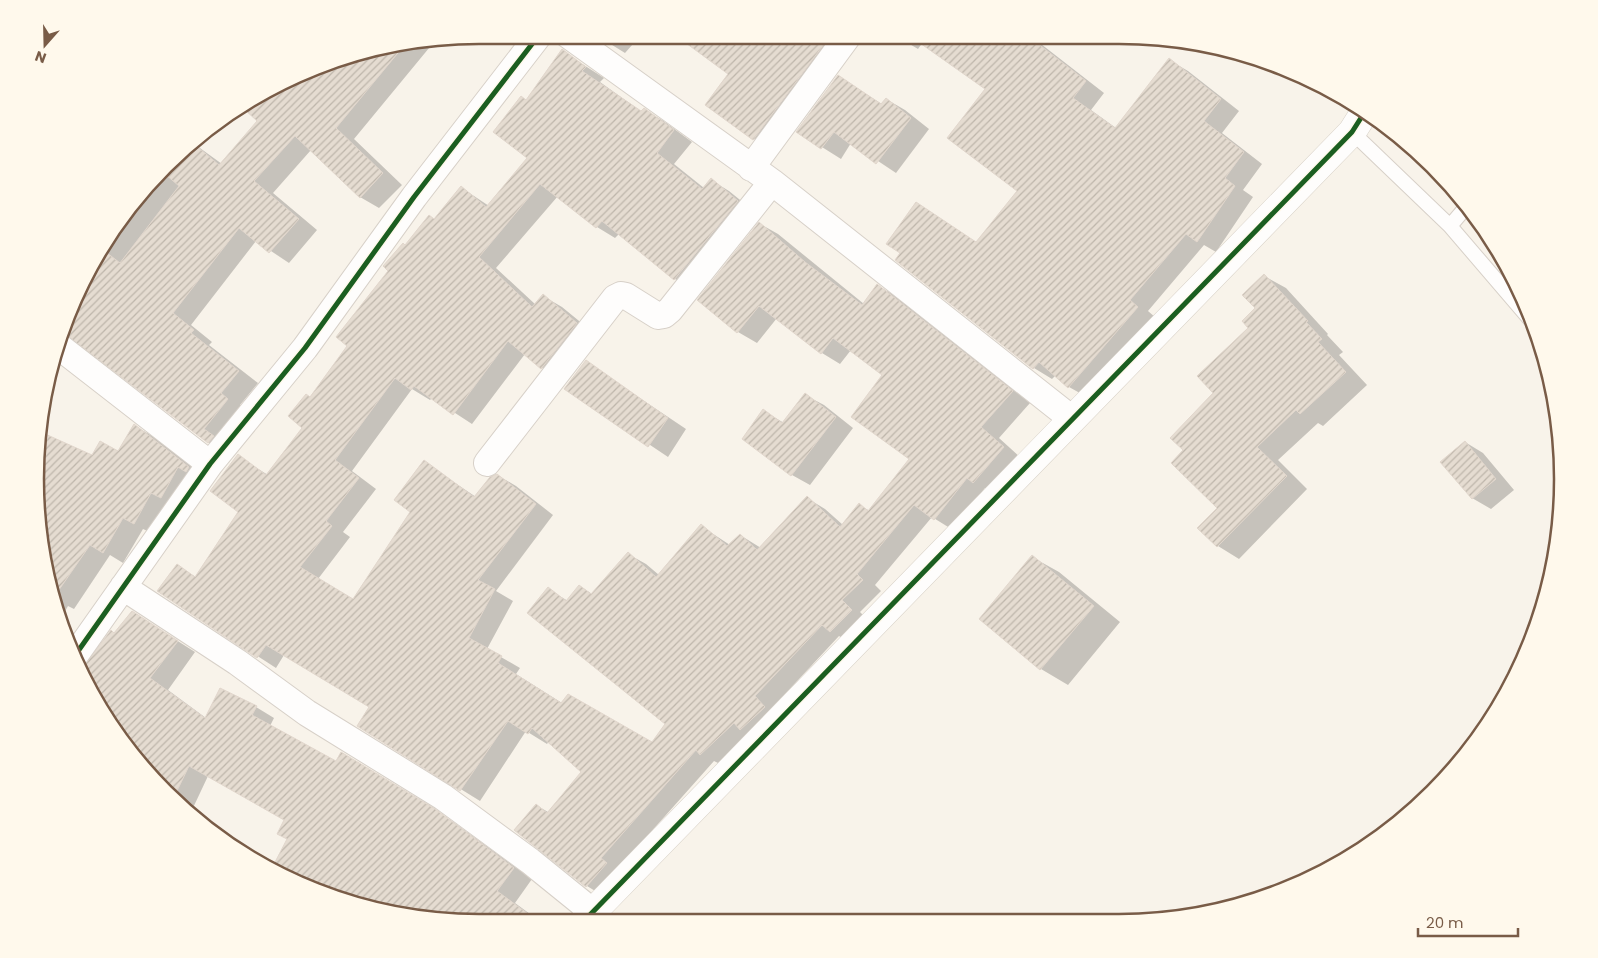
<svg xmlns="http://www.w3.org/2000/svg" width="1598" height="958" font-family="Poppins,sans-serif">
<defs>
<pattern id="building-hatch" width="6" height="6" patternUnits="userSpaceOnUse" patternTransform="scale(1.25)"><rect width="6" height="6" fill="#e5dcd1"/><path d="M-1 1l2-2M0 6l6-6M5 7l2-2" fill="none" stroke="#beb6ab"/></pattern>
</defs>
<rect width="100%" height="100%" fill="#f8f3ea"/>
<!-- shadow -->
<path fill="#0003" d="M596 35H641L625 53Z
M677 35 857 36 772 150 754 139 730 74Z
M896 36H999L1012 46 1020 36H1027L1041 44 1104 93 1091 110 1116 128 1169 60 1188 71 1239 111 1222 133 1262 164 1243 190 1253 197 1216 252 1204 245 1148 311 1156 318 1087 397 1069 387 1056 375 1052 379 1034 368 902 253 916 203 977 243 1019 191 987 88 923 42 918 49Z
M434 42 354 139 402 185 379 208 360 197 311 150 273 193 317 230 289 263 256 241 191 325 212 342 209 345 258 383 240 405 246 410 227 453 208 442 61 331 110 232 193 143 222 164 337 58Z
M562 51 604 78 600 82 642 112 644 110 662 120 692 142 674 164 704 188 711 180 729 191 755 212 693 290 675 279 619 234 615 238 597 227 558 196 496 268 536 305 543 296 562 307 595 334 560 378 542 368 525 354 472 424 432 398 430 400 412 389 352 471 376 489 343 532 350 537 318 579 354 600 412 512 424 462 476 497 497 475 516 486 553 515 496 591 513 601 487 649 520 668 516 674 562 703 653 744 666 724 548 589 568 601 580 586 592 594 628 554 646 564 659 575 701 526 730 545 740 535 761 548 807 498 825 509 843 525 859 505 870 511 910 459 884 375 851 350 840 364 822 353 777 318 757 343 738 332 699 300 760 224 778 234 864 304 878 286 896 296 1030 403 999 438 1022 459 992 492 985 488 953 530 932 517 875 585 881 591 860 612 870 622 849 642 839 636 773 707 783 718 720 764 714 761 618 869 605 897 587 886 536 805 548 812 583 772 549 741 547 744 526 731 480 801 359 726 371 706 284 655 276 668 158 591 177 566 196 577 240 512 238 456 268 475 304 427 310 398 349 346 390 270 406 246 435 220 462 188 489 206 528 158 527 101Z
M838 77 882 104 886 99 905 110 929 129 896 173 851 143 841 159 798 132Z
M1264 276 1286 288 1328 334 1327 335 1343 352 1339 355 1367 385 1323 426 1318 423 1278 460 1307 489 1239 559 1218 546 1199 528 1219 508 1185 450 1250 328 1257 308Z
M586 362 686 429 668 457 565 388Z
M805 395 824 405 853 428 810 485 792 475 764 411 784 423Z
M135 426 154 437 209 479 154 534 143 529 123 563 110 555 74 609 68 606 59 622 35 479 42 434 92 457 118 453Z
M1465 442 1483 453 1514 490 1491 509 1472 498Z
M1032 557 1059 572 1120 622 1068 685 1041 669 980 618Z
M132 612 195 652 168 690 206 718 256 707 274 718 270 726 336 762 360 764 453 822 532 879 515 903 541 922H450L336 899 273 868 289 839 285 819 208 776 192 810 127 749 84 669 112 632 115 634Z"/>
<!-- building -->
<path fill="url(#building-hatch)" stroke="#e1d6cc" d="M594 35H613L606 44Z
M675 35H712L830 36 753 140 705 105 728 74Z
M910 36H1028L1086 81 1073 98 1115 128 1169 58 1221 99 1204 121 1244 152 1225 178 1235 186 1197 242 1186 234 1130 300 1138 307 1068 388 1039 362 1033 369 895 260 900 253 886 244 916 202 976 242 1017 191 947 138 985 89Z
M402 48 336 128 383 173 360 198 295 136 254 181 299 219 269 253 239 228 173 313 194 330 191 333 239 371 221 393 228 399 204 429 214 436 208 443 61 331 102 249 120 263 179 186 165 174 193 143 219 165 257 121 243 108 337 58Z
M562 49 586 67 582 71 641 111 644 108 674 130 657 153 702 189 711 178 738 201 674 280 602 221 596 228 540 184 479 257 532 307 543 294 577 323 541 369 508 341 453 415 414 386 411 390 395 378 335 460 359 478 326 521 332 526 300 567 353 599 410 512 394 500 424 460 474 497 490 477 497 474 536 504 478 580 495 589 469 638 502 656 498 663 561 703 568 694 652 742 665 724 527 613 548 587 566 601 579 585 591 594 628 552 656 577 701 524 727 546 740 534 757 550 807 496 840 527 859 503 868 511 909 459 851 417 882 375 833 338 821 354 759 306 737 333 697 300 759 222 805 262 862 305 877 284 1013 391 981 427 1004 447 973 483 967 478 934 520 914 505 857 574 863 580 842 600 852 610 830 632 822 625 755 696 765 707 740 730 734 723 700 755 696 750 601 858 607 863 586 887 514 830 536 804 547 813 581 772 532 728 528 734 508 721 460 791 357 726 369 707 266 645 257 658 157 591 177 564 195 577 238 512 210 491 238 454 266 475 302 428 288 416 306 394 310 397 347 346 336 337 388 271 383 266 403 243 405 245 429 215 434 219 461 186 486 207 527 158 493 132 521 96 526 100Z
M838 75 881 104 886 98 911 118 876 164 834 132 821 149 796 132Z
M1264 274 1308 321 1306 322 1322 339 1318 342 1346 372 1300 414 1296 410 1257 447 1287 476 1217 547 1197 528 1217 508 1171 463 1183 450 1170 438 1213 393 1197 376 1248 328 1242 321 1255 308 1242 295Z
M586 360 668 418 648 447 564 389Z
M805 393 836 417 791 476 742 439 763 409 782 423Z
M134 424 189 467 186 472 178 467 161 498 151 493 134 524 123 518 103 553 90 545 54 597 35 479 43 433 92 455 100 441 118 451Z
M1465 441 1496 479 1472 499 1440 462Z
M1032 555 1094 606 1040 670 979 619Z
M132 611 178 641 150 678 205 718 220 688 257 706 252 715 336 761 341 752 435 809 514 868 497 891 539 922H450L336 899 272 868 287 839 277 834 284 820 189 766 175 795 127 749 83 667 111 630 114 633Z"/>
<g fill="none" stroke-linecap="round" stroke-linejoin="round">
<!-- lane casing -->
<g stroke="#d7d0c8" stroke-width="16">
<path id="lane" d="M1352 132 1450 226 1534 324
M1450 226 1467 206"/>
</g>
<!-- street casing -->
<g stroke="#d7d0c8" stroke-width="28">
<path id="street" d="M568 35 772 182 1072 419
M751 168 848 36
M57 345 210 464
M487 463 615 298 621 295 626 296 658 316 664 315 670 310 772 182
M123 587 237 662 307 713 443 797 530 861 593 912
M76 654 210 464 305 348 414 197 539 35"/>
</g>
<!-- secondary casing -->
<g stroke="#d7d0c6" stroke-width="29">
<path id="secondary" d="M583 922 1352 132 1366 110"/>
</g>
<!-- lane -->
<use href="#lane" stroke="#fefdfc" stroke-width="14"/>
<!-- street -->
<use href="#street" stroke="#fefdfc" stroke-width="26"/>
<!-- secondary -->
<use href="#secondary" stroke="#fefdfc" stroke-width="28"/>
<!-- cycleway casing -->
<g stroke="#fff9ec" stroke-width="8">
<path id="cycleway" d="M76 654 210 464 305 348 414 197 539 35
M583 922 1352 132 1366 110"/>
</g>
<!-- cycleway -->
<use href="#cycleway" stroke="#1b5e20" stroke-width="5"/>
</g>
<!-- crop -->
<path d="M0 0H1598V958H0ZM479 44H1119A435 435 0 0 1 1554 479V479A435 435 0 0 1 1119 914H479A435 435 0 0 1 44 479V479A435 435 0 0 1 479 44Z" fill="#fff9ec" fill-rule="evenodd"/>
<path fill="none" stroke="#795c47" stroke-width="2.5" d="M479 44H1119A435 435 0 0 1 1554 479V479A435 435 0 0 1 1119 914H479A435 435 0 0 1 44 479V479A435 435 0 0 1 479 44Z"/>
<!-- north arrow -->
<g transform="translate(45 45) rotate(200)" stroke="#fff9ec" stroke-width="4" paint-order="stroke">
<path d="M0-4L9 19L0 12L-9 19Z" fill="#795c47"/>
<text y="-8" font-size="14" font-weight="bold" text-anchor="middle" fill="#795c47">N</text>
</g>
<!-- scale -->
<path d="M1418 928v8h100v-8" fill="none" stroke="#795c47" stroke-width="2.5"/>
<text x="1426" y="928" font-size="15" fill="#795c47" stroke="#fff9ec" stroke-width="4" paint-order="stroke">20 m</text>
</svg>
